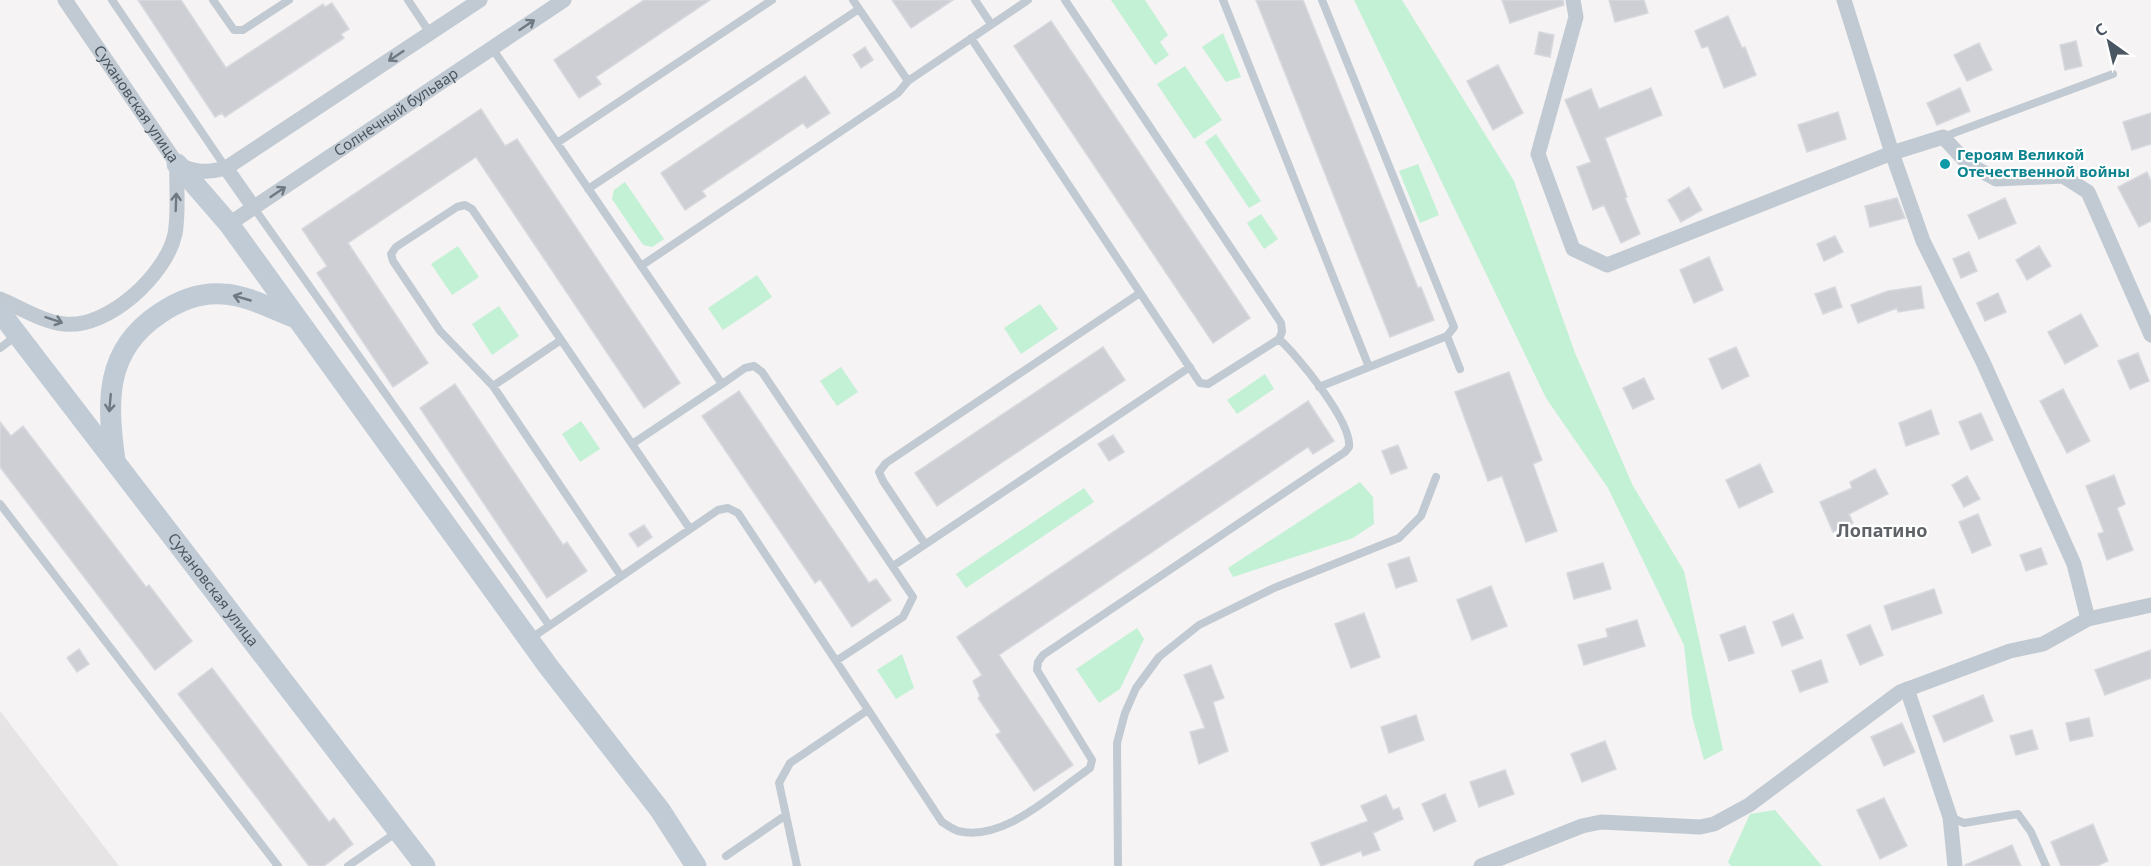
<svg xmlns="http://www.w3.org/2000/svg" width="2151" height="866" font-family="'Noto Sans',sans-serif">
<rect width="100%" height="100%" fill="#f5f3f3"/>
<!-- education -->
<path fill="#e6e4e5" d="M0 711 119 866H0Z"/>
<!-- green -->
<path fill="#c3f1d5" d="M1111 0H1145L1168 35 1160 42 1169 55 1155 65Z
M1354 0H1402L1514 181 1575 353 1633 486 1684 571 1723 750 1704 760 1692 716 1684 645 1608 488 1546 398Z
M1223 33 1241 77 1226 82 1202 47Z
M1185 66 1222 120 1194 139 1157 84Z
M1216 134 1261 201 1249 208 1205 142Z
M1418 164 1439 215 1420 223 1399 171Z
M625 182 664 239 652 247 643 245 612 199 614 190Z
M1261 214 1278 239 1264 249 1247 223Z
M458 246 479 277 452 295 431 264Z
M757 275 772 297 723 330 708 308Z
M1040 304 1058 329 1021 354 1004 328Z
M499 306 519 336 492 355 472 324Z
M841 367 858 392 837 406 820 381Z
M1265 374 1274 389 1237 414 1227 400Z
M581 421 600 449 580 462 562 434Z
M1360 482 1373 497 1374 524 1353 538 1233 577 1228 568Z
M1084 488 1094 502 966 588 956 574Z
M1137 628 1144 639 1120 689 1099 703 1076 669Z
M902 654 914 688 896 699 877 670Z
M1775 810 1822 866H1731L1728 862 1750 814Z"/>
<!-- building -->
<path fill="#cdcfd5" stroke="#d7d9de" stroke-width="1.5" d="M138 0H181L226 68 323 4 325 7 332 3 349 29 341 34 344 38 255 97 225 117 222 113 215 117Z
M644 0H710L596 77 601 84 579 98 554 60Z
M892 0H953L911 28Z
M1256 0H1303L1418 288 1421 287 1434 320 1390 337Z
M1502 0H1563L1564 5 1510 23Z
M1609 0H1644L1648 13 1615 22Z
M1728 16 1742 48 1745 47 1756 75 1724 88 1708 46 1702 48 1695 31Z
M1051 21 1250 318 1213 343 1014 46Z
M1539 32 1554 35 1550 57 1535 54Z
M2076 41 2082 66 2065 70 2060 45Z
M1979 43 1992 70 1967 81 1954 55Z
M865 47 873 60 861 68 853 55Z
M1498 65 1523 113 1493 130 1467 81Z
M805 76 830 113 807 128 803 123 702 191 706 196 685 210 661 173Z
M1651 88 1662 115 1605 138 1627 197 1625 198 1640 234 1621 243 1604 205 1593 210 1577 167 1591 162 1565 100 1591 89 1599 109Z
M1960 88 1970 111 1937 125 1927 103Z
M481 109 505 146 517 139 680 383 644 408 476 157 348 243 428 363 393 387 317 273 327 266 302 229Z
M1838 112 1846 139 1807 152 1798 125Z
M2151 113V144L2132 150 2123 122Z
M2147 172 2151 181V221L2139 227 2118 187Z
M1689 187 1702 210 1681 222 1668 200Z
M1897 198 1905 218 1870 227 1865 206Z
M2005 198 2016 223 1979 239 1968 215Z
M1835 236 1843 252 1824 261 1817 244Z
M2039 246 2051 266 2027 280 2016 260Z
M1969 252 1977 271 1961 278 1953 259Z
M1709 257 1723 290 1694 303 1680 270Z
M1921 286 1924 308 1898 312 1897 308 1858 323 1851 305 1888 291Z
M1835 287 1842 307 1823 314 1815 294Z
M1998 293 2006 312 1985 321 1977 303Z
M2081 314 2098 346 2065 364 2048 332Z
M1103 347 1125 380 937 506 915 473Z
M1736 347 1749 376 1722 389 1709 359Z
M2138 353 2149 381 2130 389 2118 361Z
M1509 372 1542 460 1533 464 1557 531 1526 542 1502 476 1488 481 1455 392Z
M1644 378 1654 399 1633 409 1623 388Z
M455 384 563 545 567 542 587 571 547 598 420 408Z
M2063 389 2090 441 2067 453 2040 401Z
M739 391 869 583 876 579 891 600 852 627 820 579 815 583 702 416Z
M1308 401 1334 441 1313 454 1308 447 999 655 1073 765 1034 791 996 735 1001 732 978 698 980 696 973 681 982 675 957 637Z
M1931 410 1939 434 1906 446 1899 423Z
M1981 413 1993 440 1971 450 1959 422Z
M0 422 11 436 23 426 146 587 149 585 192 641 155 670 0 467Z
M1113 435 1124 452 1109 461 1098 444Z
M1398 445 1407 468 1391 474 1382 451Z
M1760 464 1773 492 1739 508 1726 480Z
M1875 469 1888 494 1849 514 1853 523 1833 532 1820 502 1852 488 1850 482Z
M2114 475 2125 504 2117 508 2133 550 2107 560 2098 534 2104 532 2086 486Z
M1967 476 1980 499 1964 507 1952 485Z
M1978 514 1991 545 1972 553 1959 522Z
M644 525 652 537 638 547 629 534Z
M2041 548 2047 564 2026 571 2020 555Z
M1409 557 1417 581 1396 588 1388 564Z
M1603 563 1611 589 1574 599 1567 573Z
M1491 586 1507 626 1472 640 1457 600Z
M1934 589 1942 613 1892 630 1884 606Z
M1364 613 1380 657 1351 668 1335 624Z
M1793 614 1803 638 1782 646 1773 622Z
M1637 620 1645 646 1584 665 1578 645 1608 637 1606 629Z
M1870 625 1883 655 1860 665 1847 635Z
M1745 626 1754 653 1729 661 1720 635Z
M79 649 89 664 77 672 67 658Z
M2151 650V678L2105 695 2095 670Z
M1821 660 1828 682 1800 692 1792 671Z
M1211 665 1224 698 1213 702 1228 751 1199 764 1190 732 1205 728 1184 675Z
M212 668 329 822 334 818 353 844 324 866H309L178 694Z
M1983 695 1993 721 1944 742 1933 716Z
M1416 715 1424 740 1389 753 1381 727Z
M2089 718 2093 736 2070 741 2066 723Z
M1902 723 1915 752 1884 766 1871 737Z
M2032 730 2038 749 2016 755 2010 736Z
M1605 741 1616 769 1582 782 1571 754Z
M1505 770 1514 794 1479 807 1470 782Z
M1445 794 1456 821 1434 831 1422 804Z
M1386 795 1393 810 1399 808 1403 819 1373 833 1380 850 1363 856 1361 851 1321 866 1311 843 1368 821 1361 806Z
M1884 798 1907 846 1880 859 1857 810Z
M2093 824 2108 861 2097 866H2061L2051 842Z
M2012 845 2021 866H1965V865Z"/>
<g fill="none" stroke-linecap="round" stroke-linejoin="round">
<!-- lane -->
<path stroke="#c1cad2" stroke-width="8" d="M112 0 226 168
M213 0 234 30H243L289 0
M408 0 430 33
M853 0 908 81
M975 0 991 24
M1223 0 1369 367
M971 38 1200 383 1208 384 1279 339 1282 332 1281 323 1065 0
M492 48 722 384 745 368 754 366 762 372 913 597 903 617 836 661 738 513 728 508 718 510 530 639
M1943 137 2113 74
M557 143 772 0
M588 189 859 9
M254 208 549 625
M641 266 898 93 908 81 1028 0
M1447 336 1460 369
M0 348 16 336
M493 386 561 340
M1319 387 1447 336 1454 327 1322 0
M0 504 278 866
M690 529 632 444 722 384
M925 544 883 481 879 472 886 463 1140 293
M893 566 1190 367
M621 576 493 386 440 331 393 261 391 254 396 247 457 207 465 205 472 209 632 444
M836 661 942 822C947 825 952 829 958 831 1002 842 1049 797 1082 774L1090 768 1092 760 1037 670 1038 662 1043 655 1345 452 1349 447C1352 422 1298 356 1279 339
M1950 817 1964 823 2018 814 2031 832 2046 866
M726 856 786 815
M348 866 397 832
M797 866 779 783 790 763 868 710
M1118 866 1117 743 1125 713 1136 688 1159 657 1199 625 1274 588 1399 538 1421 516 1436 477"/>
<!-- street -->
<g stroke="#c1cad2" stroke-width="15">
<path id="s1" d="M65 0 177 164C195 173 207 173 226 168L480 0"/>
<path d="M1573 0 1576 17 1538 154 1573 249 1607 265 1892 153 1943 137 1968 164 1996 179 2063 176 2088 192 2151 335"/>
<path d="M1844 0 1892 153 1923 241 1983 362 2074 564 2088 619"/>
<path d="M226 168 254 208"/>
<path id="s2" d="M229 224 564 0"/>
<path d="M0 299C19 307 43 322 64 324 108 329 166 275 175 234 179 212 176 187 177 164"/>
<path d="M1907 689 1950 817 1955 866"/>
<path d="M1481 866 1582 826 1601 822 1700 827 1714 824 1749 805 1900 692 2010 651 2043 644 2088 619 2151 605"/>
</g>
<!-- secondary -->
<g stroke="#c1cbd6" stroke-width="21">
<path d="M177 164 229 224 548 666 660 810 696 866"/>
<path id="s3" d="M0 312 425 866"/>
<path d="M115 461C107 402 104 351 159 314 178 301 200 292 223 294 247 295 274 310 296 318"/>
</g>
</g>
<!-- one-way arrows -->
<defs><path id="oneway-shaft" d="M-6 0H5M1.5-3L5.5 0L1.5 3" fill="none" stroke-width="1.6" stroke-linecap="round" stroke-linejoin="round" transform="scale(1.5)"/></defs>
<g stroke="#6e7983">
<use href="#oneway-shaft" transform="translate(527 25) rotate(-34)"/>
<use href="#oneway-shaft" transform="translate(396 56) rotate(146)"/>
<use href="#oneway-shaft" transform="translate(278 192) rotate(-34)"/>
<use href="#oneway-shaft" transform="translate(176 202) rotate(-88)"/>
<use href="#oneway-shaft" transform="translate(54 320) rotate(19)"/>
</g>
<g stroke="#6e7984">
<use href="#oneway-shaft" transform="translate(242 298) rotate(-164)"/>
<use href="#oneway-shaft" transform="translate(110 403) rotate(95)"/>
</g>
<!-- markers -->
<circle fill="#0f9aa8" stroke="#fff" stroke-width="2" cx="1945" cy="164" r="6"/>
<g text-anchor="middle" stroke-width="4.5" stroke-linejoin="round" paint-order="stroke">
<!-- street labels -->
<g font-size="15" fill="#4a5661" stroke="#fff">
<text dy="5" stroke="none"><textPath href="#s1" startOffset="126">Сухановская улица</textPath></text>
<text dy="5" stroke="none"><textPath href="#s2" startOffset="201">Солнечный бульвар</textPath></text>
<text dy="5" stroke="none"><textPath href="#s3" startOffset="350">Сухановская улица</textPath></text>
</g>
<!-- culture labels -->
<g font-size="15" font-weight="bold" fill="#0d838f" stroke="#fff" text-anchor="start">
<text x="1957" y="160">Героям Великой<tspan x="1957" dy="17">Отечественной войны</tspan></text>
</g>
<!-- quarter labels -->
<g font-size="18" font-weight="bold" fill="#5f6368" stroke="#fff">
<text x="1882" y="537">Лопатино</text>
</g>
</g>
<!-- north arrow -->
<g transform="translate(2109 42) rotate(326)" stroke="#ffffff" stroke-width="4.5" paint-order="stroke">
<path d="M0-4.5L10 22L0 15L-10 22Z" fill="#4a5661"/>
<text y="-9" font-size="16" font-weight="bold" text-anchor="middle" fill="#4a5661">С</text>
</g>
</svg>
